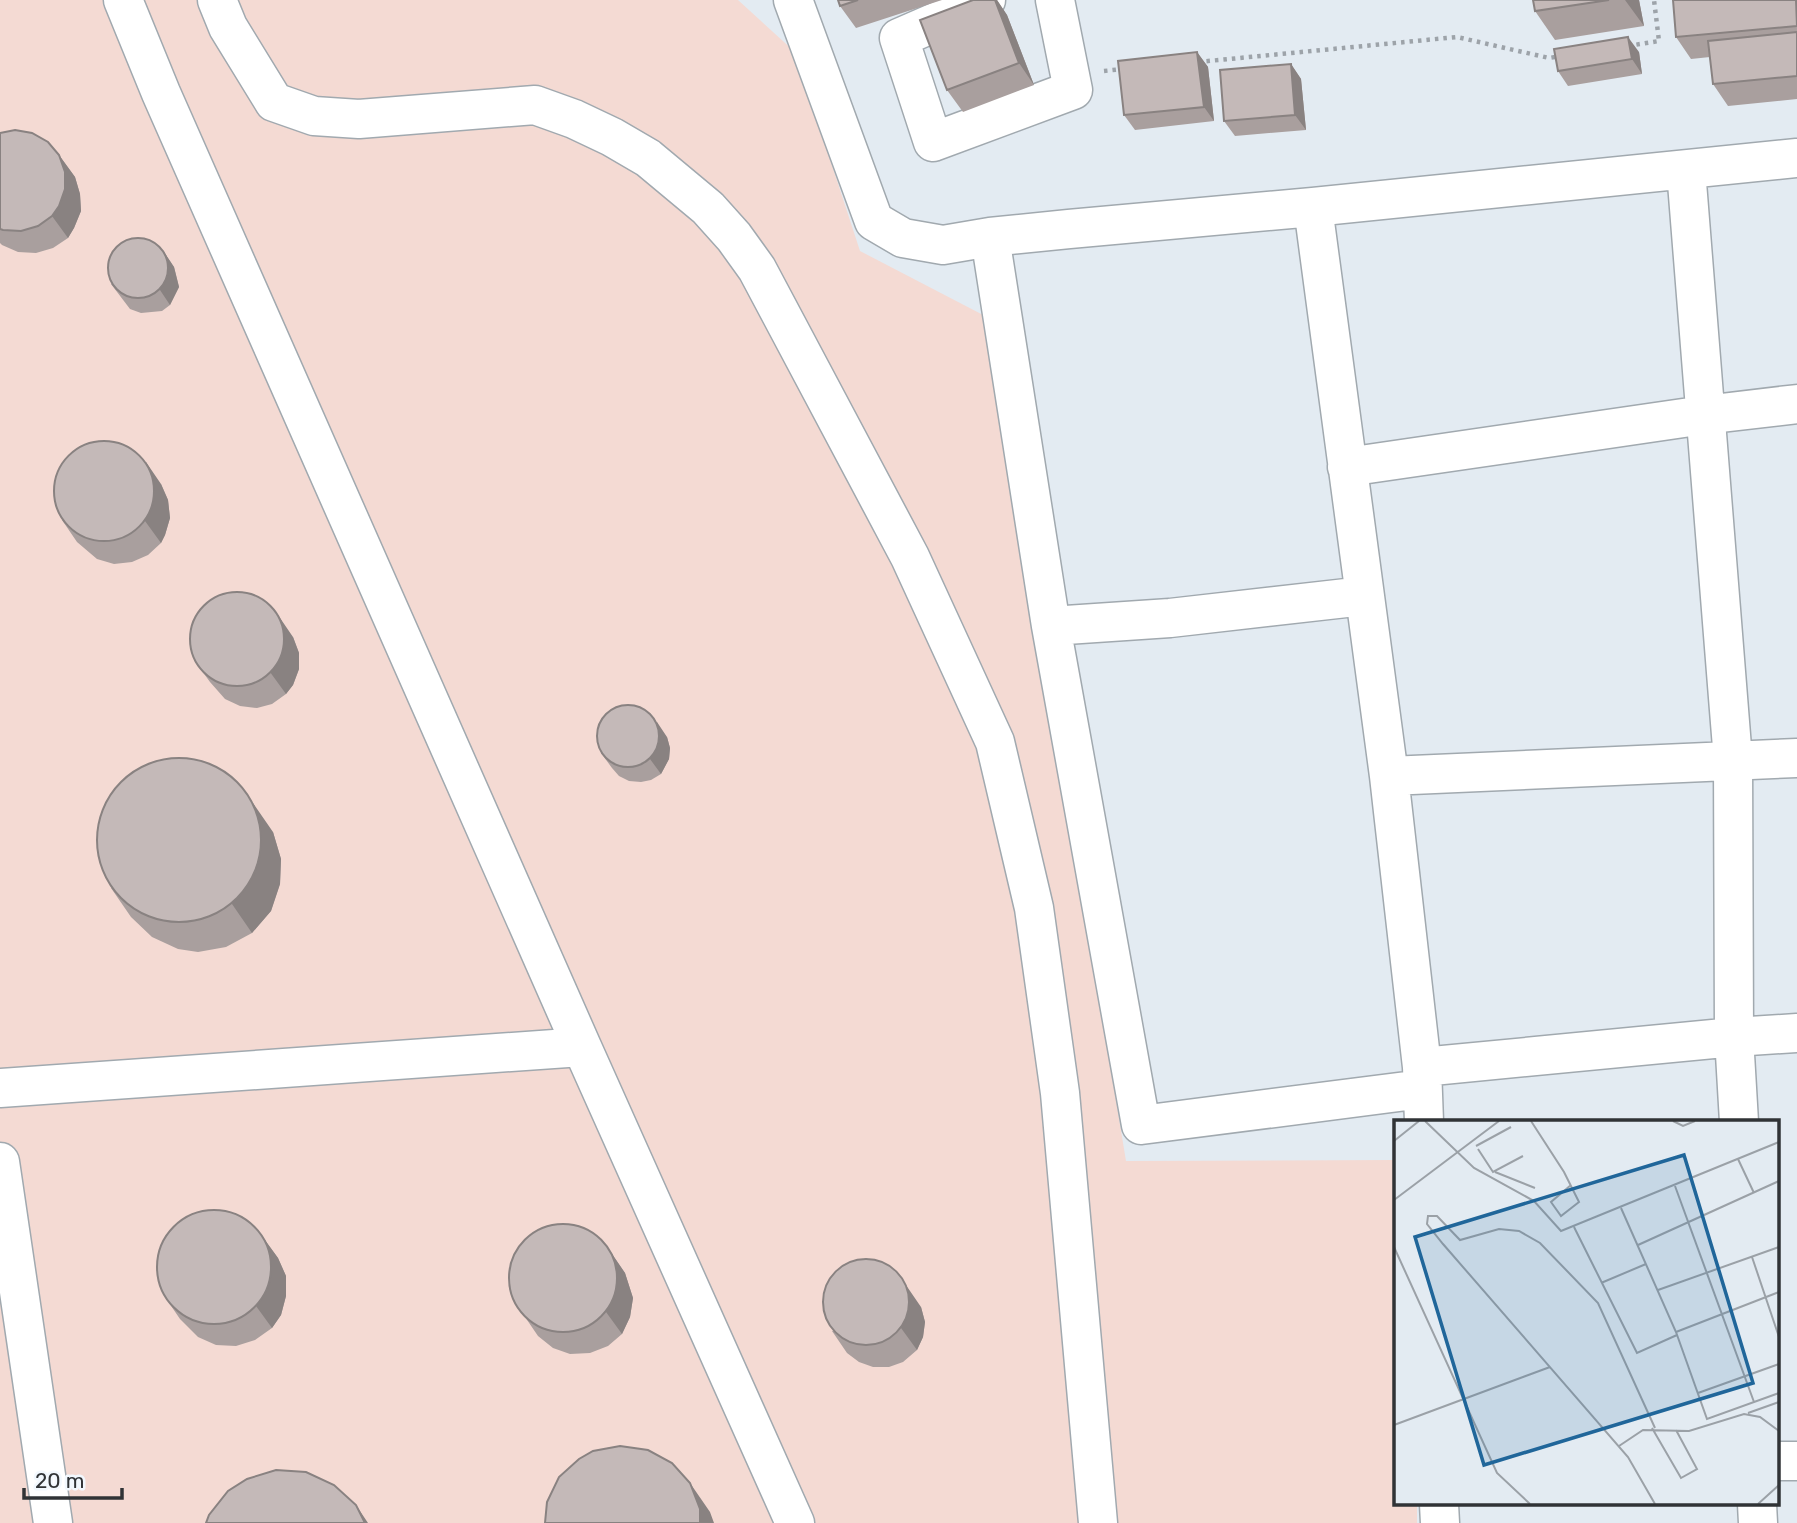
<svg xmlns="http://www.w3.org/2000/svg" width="1797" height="1523" font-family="Rubik,sans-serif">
<rect width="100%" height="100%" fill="#e3ebf2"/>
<!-- industrial -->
<path fill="#f4dad3" d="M0 0H738L795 52 860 251 987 317 1126 1161 1396 1160V1504H1417V1523H0Z"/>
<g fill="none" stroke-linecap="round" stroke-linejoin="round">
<!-- minor casing -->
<g stroke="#a1a9af" stroke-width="41">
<path id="minor" d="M123 0 161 93 582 1047 795 1523
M217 0 228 27 274 102 314 116 359 119 535 105 574 119 612 137 648 158 708 208 734 237 757 269 910 557 995 742 1034 908 1060 1093 1098 1523
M793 0 874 221 903 238 943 245 990 237 1069 229 1313 207 1797 158
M986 0 899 38 933 142 1073 90 1055 0
M1686 170 1733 760 1734 1037 1739 1122
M1313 207 1389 776 1422 1067 1424 1122
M990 237 1051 626 1141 1125 1422 1089
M1347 467 1704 415 1797 404
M1051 626 1170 618 1364 596
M1389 776 1797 758
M1422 1067 1734 1037 1797 1033
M0 1088 582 1047
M0 1162 53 1523
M1778 1461H1797
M1439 1504 1440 1523
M1757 1504 1758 1523"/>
</g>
<!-- path -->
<path stroke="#9da3a9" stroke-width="4.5" stroke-dasharray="3.5 5" stroke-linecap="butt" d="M1628 46 1659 41 1654 0
M1198 62 1457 37 1549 58 1561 56
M1104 71 1123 69"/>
<!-- minor -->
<use href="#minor" stroke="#fff" stroke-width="38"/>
</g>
<!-- wall -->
<path fill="#a99f9e" d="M838 0H942L856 28 840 6Z
M973 0H997L1007 15 1034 85 963 112 947 90Z
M1533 0H1639L1644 26 1555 40 1535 11Z
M1797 0V99L1728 106 1713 84 1710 57 1691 59 1676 37Z
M1197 52 1208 67 1214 121 1135 130 1124 115Z
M1639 52 1642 74 1568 86 1558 71Z
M1291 64 1301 79 1306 130 1235 136 1224 121Z
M0 133 59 155 75 177 80 194 81 211 74 228 68 238 53 248 36 253 18 252 2 245 0 243Z
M164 252 174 267 179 287 170 305 162 311 141 313 130 309 111 284Z
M161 484 168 500 170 518 165 535 161 543 148 555 132 562 114 564 97 559 77 542 62 520Z
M293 637 299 653V669L293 685 286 694 272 704 257 708 240 706 225 699 210 682 194 660Z
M667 737 670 748 669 759 661 774 651 780 641 782 629 781 619 776 612 768 601 753Z
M273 832 281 859 280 884 271 911 252 933 226 947 198 952 178 949 152 937 131 917 111 888Z
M262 1236 278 1258 286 1276V1296L281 1315 272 1328 255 1340 236 1346 216 1345 198 1337 180 1319 165 1297Z
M610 1251 625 1273 633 1298 630 1317 622 1334 608 1346 590 1353 570 1354 553 1348 538 1336 523 1314Z
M921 1307 925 1322 923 1337 917 1350 903 1362 889 1367H873L859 1362 847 1353 832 1331Z"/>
<!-- shaded-wall -->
<path fill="#898281" d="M995 0H997L1007 15 1034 85 1019 63Z
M1625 0H1639L1644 26Z
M1628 37 1639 52 1642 74 1632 59Z
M1197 52 1208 67 1214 121 1204 107Z
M1291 64 1301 79 1306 130 1295 115Z
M59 155 75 177 80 194 81 211 74 228 68 238 52 216Z
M164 252 174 267 179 287 170 305 160 290Z
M146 462 161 484 168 500 170 518 165 535 161 543 145 521Z
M278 615 293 637 299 653V669L293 685 286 694 270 672Z
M657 722 667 737 670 748 669 759 661 774 650 759Z
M253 803 273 832 281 859 280 884 271 911 252 933 232 904Z
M262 1236 278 1258 286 1276V1296L281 1315 272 1328 256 1306Z
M610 1251 625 1273 633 1298 630 1317 622 1334 606 1312Z
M897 1272 921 1307 925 1322 923 1337 917 1350 901 1328Z
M690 1483 710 1512 714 1523H700Z
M356 1505 368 1523H365Z"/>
<!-- building -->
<path fill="#c4b9b8" stroke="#898281" stroke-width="2" d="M838 0H858L840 6Z
M973 0H995L1019 63 947 90 920 20Z
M1533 0H1609L1535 11Z
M1673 0H1796L1797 26 1676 37Z
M1797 32V76L1713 84 1708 41Z
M1628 37 1632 59 1558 71 1554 49Z
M1197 52 1204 107 1124 115 1118 61Z
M1291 64 1295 115 1224 121 1220 70Z
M15 130 32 133 48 142 59 155 65 172V189L59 206 52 216 38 226 21 231 3 230 0 229V133Z
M108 268a30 30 0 1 1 60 0a30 30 0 1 1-60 0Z
M54 491a50 50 0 1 1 100 0a50 50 0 1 1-100 0Z
M190 639a47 47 0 1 1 94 0a47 47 0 1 1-94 0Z
M597 736a31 31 0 1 1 62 0a31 31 0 1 1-62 0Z
M97 840a82 82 0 1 1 164 0a82 82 0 1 1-164 0Z
M157 1267a57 57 0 1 1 114 0a57 57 0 1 1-114 0Z
M509 1278a54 54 0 1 1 108 0a54 54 0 1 1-108 0Z
M823 1302a43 43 0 1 1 86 0a43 43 0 1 1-86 0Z
M620 1446 648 1450 672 1463 690 1483 700 1509V1523H545L547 1502 559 1477 579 1459 593 1451Z
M276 1470 306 1472 334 1485 356 1505 365 1523H206L209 1515 228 1491 247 1479Z"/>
<!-- overview -->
<g transform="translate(1394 1120)">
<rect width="385" height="385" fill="#e3ebf2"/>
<path fill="none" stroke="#9ba1a7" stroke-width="2" d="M31 1 80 48 140 81 167 111 385 22M137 1 170 52 185 82 167 96 157 82 177 65M279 1 289 6 301 1M0 21 25 1M82 26 117 7M84 29 99 52 129 36M344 39 360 73M101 52 141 68M281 66 360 282M0 80 105 1M227 88 282 212 313 299 385 273M180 107 243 233 283 215M244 125 385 61M0 127 103 353 136 384M358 137 385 217M207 163 252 144M264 170 385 127M282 212 385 172M304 273 385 244M354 293 385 282M0 305 156 247M258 308 287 358 303 349 282 310M261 308 204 183 146 123 125 111 105 109 66 120 43 96H34L33 104 49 124 234 337 261 384M225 326 249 310 295 311 350 294 366 297 385 311M364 384 385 365"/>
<path fill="#20669a" fill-opacity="0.15" stroke="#20669a" stroke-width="3.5" d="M290 35 359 263 90 345 21 117Z"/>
<rect width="385" height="385" fill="none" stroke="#303336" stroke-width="3.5"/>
</g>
<!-- scale -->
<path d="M24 1488v10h98v-10" fill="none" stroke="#303336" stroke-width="3.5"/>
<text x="35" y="1488" font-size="21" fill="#303336" stroke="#f2f8fe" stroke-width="5" paint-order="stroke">20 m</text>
</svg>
